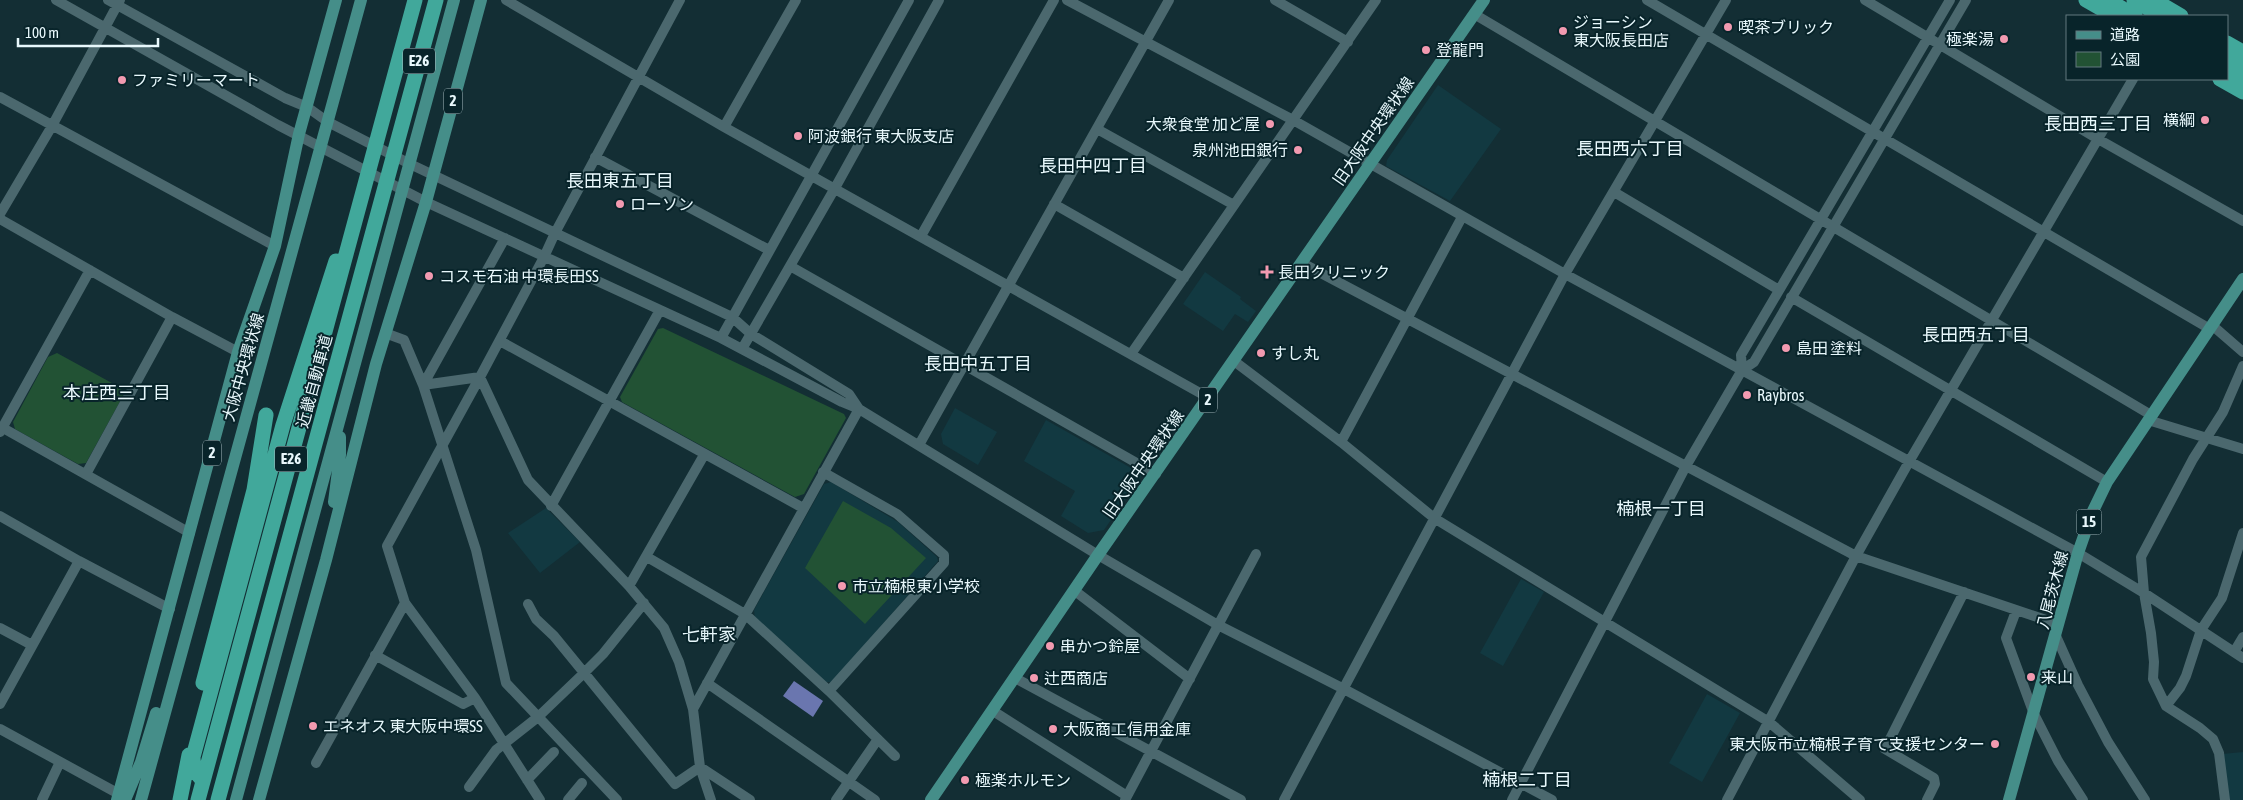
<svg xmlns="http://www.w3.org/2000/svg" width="2243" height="800" font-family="'Asap Condensed','Noto Sans JP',sans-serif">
<rect width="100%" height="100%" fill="#132e34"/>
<!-- built -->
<path fill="#123941" d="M1438 85 1501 129 1450 201 1386 166 1387 160Z
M1205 272 1241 297 1240 299 1256 311 1248 322 1235 314 1223 331 1183 304Z
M955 408 997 432 978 465 943 444 941 434Z
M1046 420 1140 473 1141 476 1104 530 1088 533 1061 516 1075 491 1024 461Z
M831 482 898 522 937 557 938 561 832 682H823L755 619 754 610 824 484Z
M546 508 580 542 540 573 508 533Z
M1521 579 1544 592 1503 666 1480 653Z
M1707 694 1740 713 1702 782 1669 763Z
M2243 752V800H2228L2222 754Z"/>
<!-- green -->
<path fill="#225234" d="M663 328 844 414 846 418 804 494 795 497 622 402 620 397 658 329Z
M57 353 121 388 123 396 86 463 78 464 15 429 13 422 48 357Z
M843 501 891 528 926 558 865 624 805 568Z"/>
<!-- water -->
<path fill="#6a76af" d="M794 681 823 701 813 717 783 696Z"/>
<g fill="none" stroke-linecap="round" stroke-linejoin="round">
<!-- minor -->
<path stroke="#4b686e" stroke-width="10" d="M56 0 278 125 426 202 721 338 842 402 859 409 1098 555 1218 625 1342 688 1552 800
M108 0 285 98 307 107 328 122 410 164 732 317 751 334 849 394 859 409
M506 0 724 127 1209 398
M1067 0 1293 120 1565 274 2078 553 2144 593 2243 658
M1275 0 1348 42
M1647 0 2210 329
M1865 0 2098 139 2243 221
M1474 14 2151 415
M0 97 275 246
M724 127 796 0
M1097 129 1234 205
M595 157 769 250
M1614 192 1779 290
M1054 204 1184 278
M0 214 52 126 120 0
M0 219 172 317 238 352
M921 236 1054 0
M1302 263 1856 556 2058 624
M790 266 1156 474
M1791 297 2107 482
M2213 326 2243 352
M385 333 404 340 423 385 476 550 506 683 617 800
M721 338 909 0
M500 341 803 508
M742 349 835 188 939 0
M1131 354 1376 0
M1234 361 1341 442 1434 518 1769 722 1860 800
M1742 370 1741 355 1950 0
M423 385 480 377 528 480 629 586 664 628 679 662 693 709 700 767 711 800
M423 385 505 238
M2148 420 2243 449
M3 428 190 533
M0 432 90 270
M1341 442 1462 217
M919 445 1169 0
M823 472 897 514 944 555V563L829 691
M86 474 172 317
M551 506 660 310
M0 516 79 561 170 609
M647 557 745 614 829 691 895 756
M629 586 704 455
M1075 591 1190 679
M528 604 536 619 554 636 675 784 700 767 750 800
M2016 611 2006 638 2034 714 2058 761 2083 800
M0 628 32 645
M2056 636 2078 685 2108 742 2145 800
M2234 652 2243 637
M375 655 463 704 475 698
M1015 678 1241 800
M707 683 875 800
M0 704 79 561
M2166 706 2180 688 2186 676 2201 630 2222 598 2243 533
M693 709 859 409
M993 711 1127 796
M0 729 119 794
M316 763 405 603
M527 780 554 752
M469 787 496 750 538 717 584 673 603 654 644 603
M42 800 60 762
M540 800 475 698 405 603 387 546 480 377 544 257 555 233 680 0
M568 800 582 783
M836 800 878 739
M1125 800 1256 554
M1284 800 1565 274 1726 0
M1512 800 1686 466 1742 370 1754 362 1966 0
M1727 800 1856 556 1910 460 2133 79
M1927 800 1935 784 1934 778 1885 749 1964 592
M2225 800 2219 753 2213 739 2200 728 2166 706 2153 679 2154 662 2151 633 2144 593 2141 557 2193 459 2223 412 2243 366"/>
<!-- major -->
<path stroke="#458e89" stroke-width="12" d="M334 502 340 455V437
M117 800 238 352 275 246 299 134 336 0
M125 800 141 762 156 713
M141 800 361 0
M236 800 454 0
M259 800 326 560 376 364 426 202 481 0
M931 800 1098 555 1484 0
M2009 800 2078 553 2092 513 2107 482 2243 279"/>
<!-- highway -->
<path stroke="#41a89b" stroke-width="15" d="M2086 0 2114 16
M2108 0 2135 16
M2134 0 2161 16
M2154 0 2181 16
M2227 43 2243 52
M2227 55 2243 64
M2227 70 2243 79
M2220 79 2243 92
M203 683 254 490 266 415
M203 781 194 770 193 757 283 425 336 261
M180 800 189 755
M198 800 415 0
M218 800 436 0"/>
</g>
<!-- markers -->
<g fill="#f29ab0" stroke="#08242a" stroke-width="2">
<circle cx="1728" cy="27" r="5"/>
<circle cx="1563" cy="31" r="5"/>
<circle cx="2004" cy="39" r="5"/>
<circle cx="1426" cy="50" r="5"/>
<circle cx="122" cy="80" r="5"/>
<circle cx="2205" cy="120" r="5"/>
<circle cx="1270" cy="124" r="5"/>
<circle cx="798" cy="136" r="5"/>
<circle cx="1298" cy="150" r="5"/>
<circle cx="620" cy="204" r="5"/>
<path d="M1264.5 264.5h5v5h5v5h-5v5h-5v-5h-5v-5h5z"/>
<circle cx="429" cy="276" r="5"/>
<circle cx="1786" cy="348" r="5"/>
<circle cx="1261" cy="353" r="5"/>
<circle cx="1747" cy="395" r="5"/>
<circle cx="842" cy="586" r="5"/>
<circle cx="1050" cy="646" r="5"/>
<circle cx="2031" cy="677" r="5"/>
<circle cx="1034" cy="678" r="5"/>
<circle cx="313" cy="726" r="5"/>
<circle cx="1053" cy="729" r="5"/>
<circle cx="1995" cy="744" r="5"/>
<circle cx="965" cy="780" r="5"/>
</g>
<g text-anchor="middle" stroke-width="4" stroke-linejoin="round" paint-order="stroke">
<!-- shield labels -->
<g fill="#08242a" stroke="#a5b8bd" stroke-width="1">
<rect x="403" y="48.5" width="32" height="25" rx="4"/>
<rect x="444" y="88.5" width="18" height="25" rx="4"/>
<rect x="1199" y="387.5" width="18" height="25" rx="4"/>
<rect x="203" y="440.5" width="18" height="25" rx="4"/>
<rect x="275" y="446.5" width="32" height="25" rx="4"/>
<rect x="2076.5" y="509.5" width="25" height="25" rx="4"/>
</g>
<g font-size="15" font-weight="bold" fill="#e8f8fc">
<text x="419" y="66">E26</text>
<text x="453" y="106">2</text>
<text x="1208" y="405">2</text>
<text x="212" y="458">2</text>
<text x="291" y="464">E26</text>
<text x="2089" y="527">15</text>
</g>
<!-- poi labels -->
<g font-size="16" fill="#e8f8fc" stroke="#08242a" text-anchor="start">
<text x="1573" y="28">ジョーシン<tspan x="1573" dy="18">東大阪長田店</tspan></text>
<text x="1738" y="33">喫茶ブリック</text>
<text x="1994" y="45" text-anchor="end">極楽湯</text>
<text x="1436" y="56">登龍門</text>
<text x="132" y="86">ファミリーマート</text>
<text x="2195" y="126" text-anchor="end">横綱</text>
<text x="1260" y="130" text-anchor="end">大衆食堂 加ど屋</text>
<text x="808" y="142">阿波銀行 東大阪支店</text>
<text x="1288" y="156" text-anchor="end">泉州池田銀行</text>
<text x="630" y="210">ローソン</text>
<text x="1278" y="278">長田クリニック</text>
<text x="439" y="282">コスモ石油 中環長田SS</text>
<text x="1796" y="354">島田 塗料</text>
<text x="1271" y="359">すし丸</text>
<text x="1757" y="401">Raybros</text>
<text x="852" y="592">市立楠根東小学校</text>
<text x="1060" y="652">串かつ鈴屋</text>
<text x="2041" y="683">来山</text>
<text x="1044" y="684">辻西商店</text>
<text x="323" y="732">エネオス 東大阪中環SS</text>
<text x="1063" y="735">大阪商工信用金庫</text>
<text x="1985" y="750" text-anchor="end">東大阪市立楠根子育て支援センター</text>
<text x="975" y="786">極楽ホルモン</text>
</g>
<!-- street labels -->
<g font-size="16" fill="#e8f8fc" stroke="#08242a">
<text transform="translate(1373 131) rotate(-55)" y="6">旧大阪中央環状線</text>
<text transform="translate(243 367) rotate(-74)" y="6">大阪中央環状線</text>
<text transform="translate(314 381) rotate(-75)" y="6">近畿自動車道</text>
<text transform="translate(1143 464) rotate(-55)" y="6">旧大阪中央環状線</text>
<text transform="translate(2052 590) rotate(-75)" y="6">八尾茨木線</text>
</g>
<!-- neighbourhood labels -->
<g font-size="18" fill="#e8f8fc" stroke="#08242a">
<text x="2098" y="130">長田西三丁目</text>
<text x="1630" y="155">長田西六丁目</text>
<text x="1093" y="172">長田中四丁目</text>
<text x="620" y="187">長田東五丁目</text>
<text x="1976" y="341">長田西五丁目</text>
<text x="978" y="370">長田中五丁目</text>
<text x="117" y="399">本庄西三丁目</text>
<text x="1661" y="515">楠根一丁目</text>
<text x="709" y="641">七軒家</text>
<text x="1527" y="786">楠根二丁目</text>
</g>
</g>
<!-- legend -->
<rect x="2066" y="15" width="162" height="65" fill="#08242a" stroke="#62797e"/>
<rect x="2076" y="31" width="25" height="8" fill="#458e89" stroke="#62797e"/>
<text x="2110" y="40" font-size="15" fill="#e8f8fc">道路</text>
<rect x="2076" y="52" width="25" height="15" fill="#225234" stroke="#62797e"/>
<text x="2110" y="65" font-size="15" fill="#e8f8fc">公園</text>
<!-- scale -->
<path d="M18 38v8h140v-8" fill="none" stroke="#e8f8fc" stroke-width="2.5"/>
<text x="25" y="38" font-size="15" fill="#e8f8fc" stroke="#08242a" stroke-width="4" paint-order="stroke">100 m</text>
</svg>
